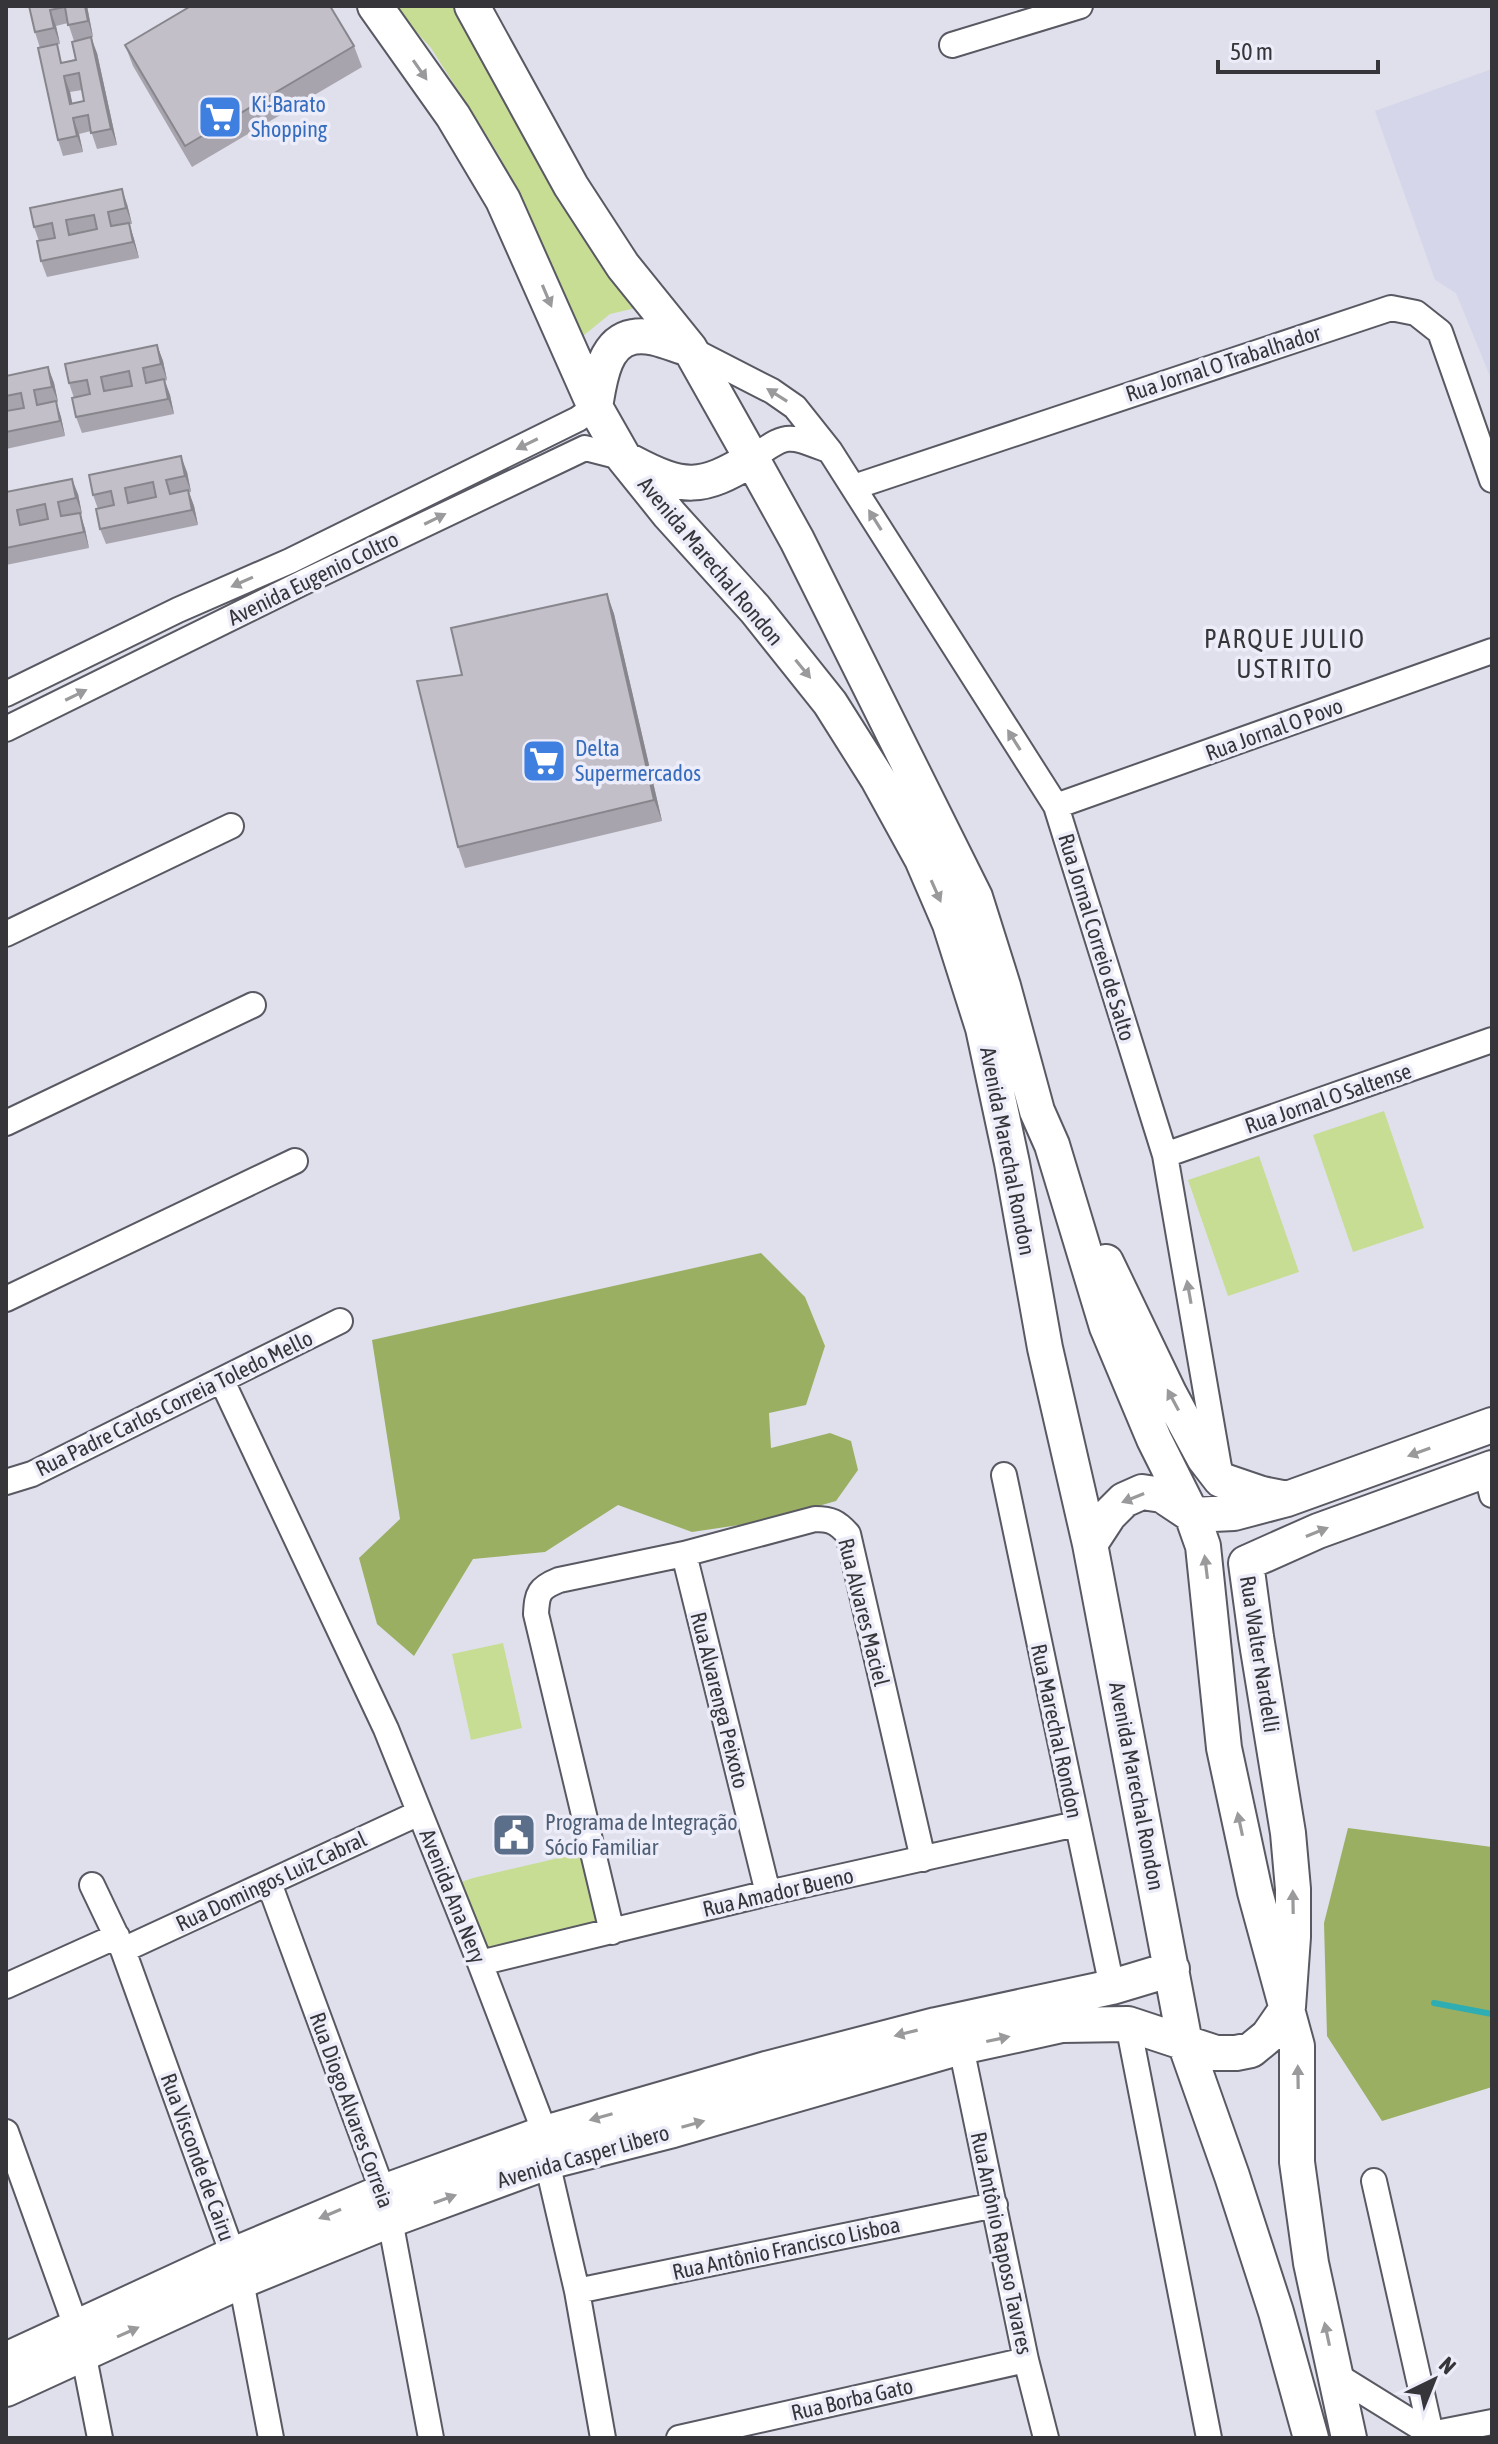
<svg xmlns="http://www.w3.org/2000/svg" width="1498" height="2444" font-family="'Asap Condensed',sans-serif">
<rect width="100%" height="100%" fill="#dfe0ec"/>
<!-- built -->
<path fill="#d5d6e9" d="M1492 69V381L1456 293 1435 280 1375 111Z"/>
<!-- green -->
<path fill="#c8dd94" d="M393 6H466L640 307 610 314 583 336 500 157 431 48Z
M1384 1111 1424 1228 1353 1252 1313 1135Z
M1259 1156 1299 1272 1228 1296 1188 1180Z
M503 1643 522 1728 471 1740 452 1654Z
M593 1850 612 1932 480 1963 449 1886 473 1878Z"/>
<!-- forest -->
<path fill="#9aaf62" d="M761 1253 805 1297 825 1346 806 1405 769 1413 771 1448 830 1433 851 1441 858 1470 836 1501 766 1521 692 1532 618 1505 545 1552 473 1559 414 1656 377 1624 359 1558 400 1519 372 1340Z
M1348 1828 1492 1847V2087L1382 2121 1327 2036 1324 1923Z"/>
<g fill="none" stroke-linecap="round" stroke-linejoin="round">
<!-- stream -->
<path stroke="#2eadb3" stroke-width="6" d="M1434 2003 1492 2014"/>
<!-- street casing -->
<g stroke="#585962" stroke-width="28">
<path id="street" d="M952 45 1080 6
M690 349 772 391 795 407 830 451 1056 806 1165 1155 1220 1473
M752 459C787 432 789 435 828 450
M854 487 1391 308 1416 313 1440 332 1492 480
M6 694 178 610 290 561 578 419 595 407
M6 729 304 582 585 448 624 458
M1056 806 1492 651
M6 934 231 826
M6 1123 253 1005
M1165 1155 1492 1040
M6 1299 295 1161
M222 1381 386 1729 480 1963 545 2133 547 2162 577 2291 603 2438
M1486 1471 1492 1495
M1004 1475 1112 1987
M6 1482 32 1474 340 1321
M684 1554 768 1893
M269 1883 383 2192 390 2220 431 2438
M92 1885 123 1950 233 2255 241 2281 271 2438
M612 1932 536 1614C537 1593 539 1588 559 1580L684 1554 815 1519C831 1519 837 1522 848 1534L923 1859
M123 1950 419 1813
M480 1963 768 1893 1076 1824
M6 1986 117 1936
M1128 2024 1209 2438
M961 2047 1026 2360 1046 2438
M6 2132 77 2329 83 2352 100 2438
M1374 2181 1432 2438
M577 2291 995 2205
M1336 2375 1431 2434 1492 2422
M679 2438 1026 2360"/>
</g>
<!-- secondary casing -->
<g stroke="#585962" stroke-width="38">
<path id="secondary" d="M375 6 453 116 503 200 595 407 624 458 669 514 755 609 830 703 878 779 922 859 950 924 983 1028 1012 1163 1045 1348 1090 1544 1185 2043 1232 2176 1276 2312 1311 2438
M472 6 571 186 623 266 690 349 752 459 797 540 975 897 1003 986 1037 1111 1052 1145 1107 1327 1154 1439 1192 1515 1203 1546 1224 1748 1255 1892 1297 2046V2162L1311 2263 1349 2438
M595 407C599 384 603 342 633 337 651 333 672 344 690 349
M631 462C684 490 701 490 752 459
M1106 1262 1169 1393 1204 1458 1221 1480 1262 1494 1287 1499
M1090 1544 1109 1515 1124 1500 1142 1492 1162 1495 1192 1515 1234 1513 1287 1499 1492 1425
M6 2360 233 2255 383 2192 545 2133 766 2069 936 2025 1112 1987 1172 1969
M6 2389 241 2281 390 2220 547 2162 673 2130 961 2047 1062 2025 1128 2024 1216 2053H1236L1251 2050 1268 2036 1288 2007 1293 1937V1889L1288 1833 1256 1637 1246 1563 1318 1531 1492 1468"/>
</g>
<!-- street -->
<use href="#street" stroke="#fff" stroke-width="24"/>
<!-- secondary -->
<use href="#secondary" stroke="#fff" stroke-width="34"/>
</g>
<!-- wall -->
<path fill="#a8a4ad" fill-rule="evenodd" d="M29 6H87L93 37 74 41 68 23 56 26 60 44 40 48 35 32Z
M125 45 354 46 362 67 192 167 133 66Z
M97 53 117 145 97 149 91 131 79 134 83 152 63 156 58 140 64 62ZM82 90 84 101 72 104 70 92Z
M127 204 132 224H129L134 239 139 258 47 277 41 261 39 241 34 227Z
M157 345 163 361 167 380 165 381 170 395 174 414 82 433 76 417 74 398 69 383Z
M48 367 54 383 58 402 56 403 61 417 65 436 6 449V376Z
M187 472 191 492H189L194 506 198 525 106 544 100 529 98 509 93 495Z
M6 492 78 494 82 514H80L85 529 89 548 6 565Z
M607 594 614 614 662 821 465 868 458 847 462 675Z"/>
<!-- shaded-wall -->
<path fill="#88868d" d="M85 6H87L93 37 88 21Z
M50 10 56 26 60 44 54 28Z
M91 37 97 53 117 145 111 129Z
M64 76 70 92 76 120 70 104Z
M73 118 79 134 83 152 77 136Z
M122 189 127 204 132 224 126 208Z
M129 223 134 239 139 258 133 242Z
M157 345 163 361 167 380 161 364Z
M48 367 54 383 58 402 52 387Z
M164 379 170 395 174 414 168 399Z
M56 401 61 417 65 436 60 421Z
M181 456 187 472 191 492 185 476Z
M72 479 78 494 82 514 76 498Z
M188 490 194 506 198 525 192 510Z
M80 513 85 529 89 548 84 532Z
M607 594 614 614 662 821 654 800Z"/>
<!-- building -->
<path fill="#c3bfc9" stroke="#88868d" stroke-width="2" fill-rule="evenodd" d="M29 6H85L88 21 68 25 65 7 50 10 54 28 35 32Z
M191 6H330L354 46 185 146 125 45Z
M91 37 111 129 91 133 88 115 73 118 77 136 58 140 38 48 57 44 61 63 76 60 72 42ZM79 73 84 101 70 104 64 76Z
M122 189 126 208 108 212 111 226 129 223 133 242 41 261 37 241 55 238 52 223 34 227 30 208ZM94 215 97 229 69 235 66 220Z
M157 345 161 364 143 368 146 383 164 379 168 399 76 417 72 398 90 394 87 380 69 383 65 364ZM129 371 132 386 104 391 101 377Z
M48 367 52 387 34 390 37 405 56 401 60 421 6 432V411L24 408 21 393 6 396V376Z
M181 456 185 476 166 480 170 494 188 490 192 510 100 529 96 509 114 505 111 491 93 495 89 475ZM153 482 156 497 128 503 125 488Z
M72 479 76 498 58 502 61 516 80 513 84 532 6 548V492ZM45 504 48 519 20 525 17 510Z
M607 594 654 800 458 847 417 681 462 675 451 628Z"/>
<!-- one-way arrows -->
<defs><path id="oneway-solid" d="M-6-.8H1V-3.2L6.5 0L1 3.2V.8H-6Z" transform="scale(2)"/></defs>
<g fill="#9a9a9c">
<use href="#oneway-solid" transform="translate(420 70) rotate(55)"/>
<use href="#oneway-solid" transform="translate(547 296) rotate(67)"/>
<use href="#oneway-solid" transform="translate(777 395) rotate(-148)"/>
<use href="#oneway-solid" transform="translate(527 444) rotate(154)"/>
<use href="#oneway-solid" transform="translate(435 519) rotate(-26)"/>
<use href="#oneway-solid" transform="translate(875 520) rotate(-122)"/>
<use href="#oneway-solid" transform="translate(242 582) rotate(156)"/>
<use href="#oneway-solid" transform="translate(803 669) rotate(51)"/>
<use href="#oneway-solid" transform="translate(76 695) rotate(-26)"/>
<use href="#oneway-solid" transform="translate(1014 740) rotate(-122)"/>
<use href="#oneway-solid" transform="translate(936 891) rotate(66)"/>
<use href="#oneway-solid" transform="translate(1189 1292) rotate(-100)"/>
<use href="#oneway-solid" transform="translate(1173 1400) rotate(-118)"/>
<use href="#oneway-solid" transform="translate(1419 1452) rotate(160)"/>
<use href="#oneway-solid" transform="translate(1133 1498) rotate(158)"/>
<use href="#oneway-solid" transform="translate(1317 1532) rotate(-22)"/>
<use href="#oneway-solid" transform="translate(1206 1567) rotate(-97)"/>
<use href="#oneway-solid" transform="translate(1240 1824) rotate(-102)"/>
<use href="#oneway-solid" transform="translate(1293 1902) rotate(-91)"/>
<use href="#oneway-solid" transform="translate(906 2033) rotate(166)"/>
<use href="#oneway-solid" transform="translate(998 2039) rotate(-12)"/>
<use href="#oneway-solid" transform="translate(1298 2077) rotate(-91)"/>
<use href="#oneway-solid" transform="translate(601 2117) rotate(164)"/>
<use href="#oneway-solid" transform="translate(693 2124) rotate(-16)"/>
<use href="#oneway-solid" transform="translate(445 2199) rotate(-20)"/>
<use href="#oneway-solid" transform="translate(330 2214) rotate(157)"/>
<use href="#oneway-solid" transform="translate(128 2332) rotate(-24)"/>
<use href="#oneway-solid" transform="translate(1327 2334) rotate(-102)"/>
</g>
<!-- icons -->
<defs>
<g id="supermarket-square" transform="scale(2.3)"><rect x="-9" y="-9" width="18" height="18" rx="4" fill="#3f7fe0" stroke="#ededf9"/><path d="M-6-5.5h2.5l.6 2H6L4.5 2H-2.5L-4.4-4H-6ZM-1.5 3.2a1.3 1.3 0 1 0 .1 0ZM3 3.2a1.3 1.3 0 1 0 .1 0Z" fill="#fff"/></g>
<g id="civic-square" transform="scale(2.3)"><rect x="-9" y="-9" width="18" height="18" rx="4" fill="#5c6f8a" stroke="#ededf9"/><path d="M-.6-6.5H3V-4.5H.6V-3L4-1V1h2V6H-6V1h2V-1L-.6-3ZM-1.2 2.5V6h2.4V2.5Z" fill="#fff"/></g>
</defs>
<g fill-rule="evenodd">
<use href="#supermarket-square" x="220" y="117"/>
<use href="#supermarket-square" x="544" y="761"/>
<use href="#civic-square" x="514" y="1835"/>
</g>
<g text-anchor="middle" stroke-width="7" stroke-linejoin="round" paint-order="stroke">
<!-- shop labels -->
<g font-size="22" fill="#366cbe" stroke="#ededf9" text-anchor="start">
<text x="251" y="112">Ki-Barato<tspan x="251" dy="25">Shopping</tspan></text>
<text x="575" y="756">Delta<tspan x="575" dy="25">Supermercados</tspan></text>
</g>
<!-- street labels -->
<g font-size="22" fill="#35353a" stroke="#ededf9">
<text transform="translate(1223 363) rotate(-18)" y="8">Rua Jornal O Trabalhador</text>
<text transform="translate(711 561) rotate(50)" y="8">Avenida Marechal Rondon</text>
<text transform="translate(313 578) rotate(-26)" y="8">Avenida Eugenio Coltro</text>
<text transform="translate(1274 729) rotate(-20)" y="8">Rua Jornal O Povo</text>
<text transform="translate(1097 937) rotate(73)" y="8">Rua Jornal Correio de Salto</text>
<text transform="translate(1328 1098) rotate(-19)" y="8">Rua Jornal O Saltense</text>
<text transform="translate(1008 1151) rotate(79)" y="8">Avenida Marechal Rondon</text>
<text transform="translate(174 1403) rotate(-26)" y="8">Rua Padre Carlos Correia Toledo Mello</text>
<text transform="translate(864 1612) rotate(76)" y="8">Rua Alvares Maciel</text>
<text transform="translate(1260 1654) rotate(81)" y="8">Rua Walter Nardelli</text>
<text transform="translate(720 1700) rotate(76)" y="8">Rua Alvarenga Peixoto</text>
<text transform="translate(1057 1731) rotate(78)" y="8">Rua Marechal Rondon</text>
<text transform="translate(1137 1786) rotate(79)" y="8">Avenida Marechal Rondon</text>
<text transform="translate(271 1881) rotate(-25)" y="8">Rua Domingos Luiz Cabral</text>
<text transform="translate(778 1892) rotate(-13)" y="8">Rua Amador Bueno</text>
<text transform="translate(453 1896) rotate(68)" y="8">Avenida Ana Nery</text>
<text transform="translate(352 2110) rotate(70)" y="8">Rua Diogo Alvares Correia</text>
<text transform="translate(583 2156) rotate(-16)" y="8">Avenida Casper Libero</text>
<text transform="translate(198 2157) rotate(70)" y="8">Rua Visconde de Cairu</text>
<text transform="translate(1002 2243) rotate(78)" y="8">Rua Antônio Raposo Tavares</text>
<text transform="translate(786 2248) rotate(-12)" y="8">Rua Antônio Francisco Lisboa</text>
<text transform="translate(852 2399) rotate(-13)" y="8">Rua Borba Gato</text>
</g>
<!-- service labels -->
<g font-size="22" fill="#4e5e75" stroke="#ededf9" text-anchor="start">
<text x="545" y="1830">Programa de Integração<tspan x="545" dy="25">Sócio Familiar</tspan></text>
</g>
<!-- quarter labels -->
<g font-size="26" letter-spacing="2" fill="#35353a" stroke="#ededf9">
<text x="1285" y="648">PARQUE JULIO<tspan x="1285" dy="30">USTRITO</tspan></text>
</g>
</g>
<!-- border -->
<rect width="1498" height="2444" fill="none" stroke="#35353a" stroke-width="16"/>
<!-- north arrow -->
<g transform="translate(1434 2380) rotate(43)" stroke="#ededf9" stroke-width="6" paint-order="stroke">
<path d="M0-6L14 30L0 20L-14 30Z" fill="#35353a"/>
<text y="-12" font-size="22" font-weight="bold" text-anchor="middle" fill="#35353a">N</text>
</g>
<!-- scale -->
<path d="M1218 60v12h160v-12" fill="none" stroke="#35353a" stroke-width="4"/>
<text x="1230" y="60" font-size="24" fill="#35353a" stroke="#ededf9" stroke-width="6" paint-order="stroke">50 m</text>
</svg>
